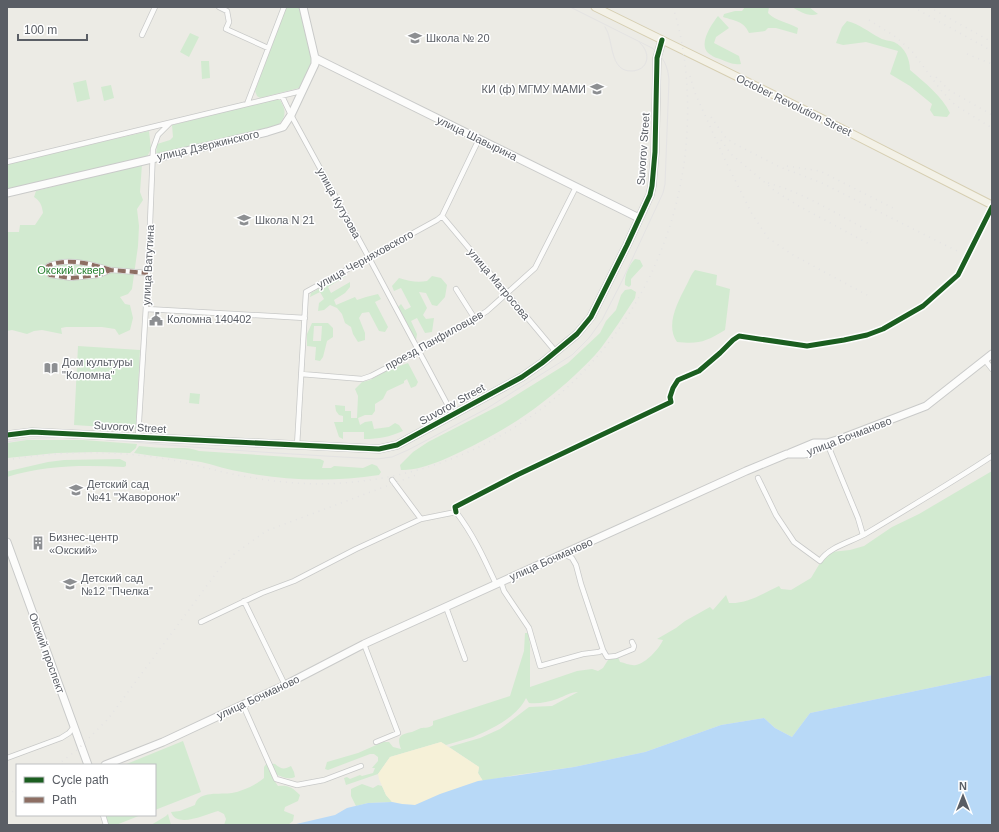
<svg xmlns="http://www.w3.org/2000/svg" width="999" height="832" font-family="Arial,sans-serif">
<rect width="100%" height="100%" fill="#ecebe5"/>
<!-- green -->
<path fill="#d2ead0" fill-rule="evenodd" d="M286 7H300L312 59 311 64 299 88 260 98 257 96 255 91Z
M745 7H769L768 13C776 21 787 22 798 28L797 34 776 28H768L765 31 749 33C744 21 735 21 723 17L724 14 735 11H742Z
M792 7H809L818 14C808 17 801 12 792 7Z
M718 16 729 28 716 37 714 43 739 56 741 64C732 65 728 62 720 59 717 58 713 57 711 55 696 47 711 25 718 16Z
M847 21C861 25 867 31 880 38 885 41 889 40 894 42 905 47 910 59 910 70 925 83 941 95 950 113L947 117 934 116 930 110 932 104 910 86 890 74 898 51 866 42 843 45 836 43 842 27Z
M190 33 199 37 189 57 180 52Z
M201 61H209L210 78 202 79Z
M86 80 90 99 77 102 73 83Z
M111 85 114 98 104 101 101 87Z
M272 100H280C287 111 286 118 277 126L156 155 157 144 170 140 173 137 172 125Z
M149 131 151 149 147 157 7 190V164Z
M142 164 140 192 143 200 137 209 139 226 138 246 132 289 128 294 120 297 125 304 130 305 133 318 130 330 119 335 115 329 102 327H66L61 328 62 334 42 330 34 331 27 334 12 330 7 331V232H19L20 225H35L43 213C42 205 40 201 34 197L36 191Z
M635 259 640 260 643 266 631 279V285L629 287 625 285C624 276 629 265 635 259Z
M695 270 717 275 716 285 730 289 725 330C705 342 700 344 677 342 665 325 678 302 686 286 689 281 691 274 695 270Z
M346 274V276L328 287 331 293 350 282V287L345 293 334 300 336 305 355 297 357 300 366 297 378 294 381 299 375 302 388 327 385 332 379 331 369 312 362 313 359 318 365 333V340L358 342 353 334 351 327 345 323 342 314 337 308 330 305 324 310 318 311 319 303 324 299 320 292 310 297 311 293Z
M432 276 441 278 447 285 445 297 437 306 432 305 426 293 419 292 427 308 423 315 426 319 434 318 432 332 425 333 417 318 411 321 417 334 416 340 398 307 401 304 405 310 411 307 401 288 394 291 392 286 399 278C409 281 417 283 427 281Z
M631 289 636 292 635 298C624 315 613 332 601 348 593 358 584 366 575 375 546 402 514 425 478 443 459 453 424 471 401 470L400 465 413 452 428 442 502 404 568 363 600 333 606 321 616 310 621 295 625 290Z
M312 323H328L333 328V337L327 341 323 357 320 361 315 360 316 347 307 346V334ZM314 326H322L321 341H313Z
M78 346 140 350 136 429 74 425Z
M408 363 418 382 416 386 411 388 407 379 404 381V383L387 391 383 399 375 404V411L372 415H365L358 418 360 425 365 422 372 421 374 429 389 427 395 423 399 425 403 431C389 437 379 439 364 439V432H343V439L339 437 334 422H343V416L339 415 336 411 335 405 345 406V411H351V418H357L358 396 355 389 362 382 370 380 386 371Z
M190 393 200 394 199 404 189 403Z
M27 440H83L137 444 136 448 130 453 97 452 56 453 7 458V443Z
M139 446C150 447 160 448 171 448 181 448 189 447 199 451L320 459 324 461 322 468H331L334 466 363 468 372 464 377 466 381 472 379 475C333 482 288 481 242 472 228 470 215 465 201 462 179 458 156 457 134 453Z
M120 459 126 462V466L124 467C84 465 45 465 7 477V472L9 471 48 462 64 460Z
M992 471V675L810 713 792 737 775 728 764 718 721 725 645 752 574 767 516 775 483 781 478 773 479 767 449 747 480 738 500 729 529 707 552 706 578 692C570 692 565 696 557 699 548 702 539 704 529 703L526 698C517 717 492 729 473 737 464 740 455 742 446 745L441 742 390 757 378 774 346 785 344 778 347 777 350 779 360 775 362 776 373 773 375 768H372L378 761V757L374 754H370L328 770 325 769 327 762 358 753 383 742H389L393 747 401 749C396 736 401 734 412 732 415 731 418 729 421 728 427 727 427 729 433 725V721L510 696 524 651 525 633H528L530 644V687L577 671 592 669 598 671 603 668 608 660 618 657 620 662C625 663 631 666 636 665 646 663 659 649 663 640L657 639 676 628 685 621 710 607 713 610 726 595 729 603C747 604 764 593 779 586L781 589 791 590 811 578 823 558 831 552 850 550 864 546 892 527 919 514Z
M183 741 201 792 155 810V765H124Z
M267 763 275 764C281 769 284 770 291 766L294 772 295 777C289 780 283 777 277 775L274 780 278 786C288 785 292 787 300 795L298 801 285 807 284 811 294 815 293 821 288 825H224L226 819 224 814 218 811C206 814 177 829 171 812L180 811 195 805C198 790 221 795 232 793 242 791 256 785 264 778V767Z
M362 784 373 788 378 785 382 786 386 795 392 802 368 803 356 806 351 796V789Z
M168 814 171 825H151L166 816Z
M105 815H141L116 825H109Z"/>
<!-- sand -->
<path fill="#f6f1d8" d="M441 742 479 767 478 773 483 781 467 785 415 805 402 804 392 802 386 795 379 779 378 774 390 757Z"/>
<!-- water -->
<path fill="#b8d9f7" d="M992 675V825H292L335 815 347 808 368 803 392 802 402 804 415 805 440 794 478 781 574 767 645 752 721 725 764 718 775 728 792 737 810 713Z"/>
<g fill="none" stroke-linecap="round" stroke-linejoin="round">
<!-- street casing -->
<g stroke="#c8c9c8" stroke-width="6">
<path id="street" d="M219 7 227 11 229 22 226 29 268 48
M142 35 155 7
M282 96 291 115 368 256 453 415
M247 104 301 91
M7 162 247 104 284 7
M442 216 556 352
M111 270C92 264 67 257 48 266L47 272 50 275 71 278 99 275 111 270 148 273
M456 289 475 319
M146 309 305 318
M985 360 992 369
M301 374 362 379 371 376 419 351 467 324 487 311 535 268 576 187
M138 437 148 273 153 149 158 135 170 123
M827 443 858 518 863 535
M297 446 306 292 437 220 442 216 479 139
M758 478 776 515 794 542 820 561C830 546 852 542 867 533 909 508 951 483 992 456
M392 480 421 519 456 512C473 534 484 558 496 584
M456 512 455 507 517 475 671 402 670 397 673 388 678 380 699 371 720 353 733 340 739 336 807 346 844 340 867 335 883 329 923 306 958 275 992 207
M501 582 504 591 529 628 540 666 583 654 599 652 603 650 581 584 576 565 572 558 563 554
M244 601 285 685
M446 607 465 659
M201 622 262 593 294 581 356 549 421 519
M364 644 398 733 376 742
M603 650 607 657 616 656 633 649 634 646 632 642
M243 705 276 779 297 785 324 780 361 766
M7 758 61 738 69 733 74 727
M103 815 106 825"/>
</g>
<!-- secondary casing -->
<g stroke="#c9cac9" stroke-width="9">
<path id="secondary" d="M315 58 639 218
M7 193 267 132 283 127 291 115 315 64V58L303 7
M7 435 32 432 379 449 397 445 522 377 542 363 577 334 591 317 627 245 650 195 652 186 655 152 657 58 662 40
M790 453 814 443H827
M7 542 88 765
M105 765 163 742 285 685 364 644 746 471 787 454H804L812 452 827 443 840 439 926 406 992 354"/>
</g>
<!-- primary casing -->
<g stroke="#d6ceb1" stroke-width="9">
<path id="primary" d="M595 7 815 115 992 205"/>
</g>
<!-- street -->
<use href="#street" stroke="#fcfcfb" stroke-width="4.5"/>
<!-- secondary -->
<use href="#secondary" stroke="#fcfcfb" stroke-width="7"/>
<!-- primary -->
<use href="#primary" stroke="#f3f1e7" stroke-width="7"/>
<!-- tram -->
<path stroke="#e4e3e3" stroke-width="1" d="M605 27C614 40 609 71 631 71 648 71 652 54 640 43
M7 442C60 432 115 441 168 445 237 451 307 455 377 459L392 457 408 450 486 409 572 355 589 338 602 320 622 281 663 193 665 184 669 80C668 66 663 56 652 48L570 7"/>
<!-- rail -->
<path stroke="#e4e3e3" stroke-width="1.5" stroke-dasharray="1 5" stroke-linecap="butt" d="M913 7 992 51
M929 7 992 42
M869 20 893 35 911 50 940 89 955 105 992 128
M967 54 992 64
M690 76 695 93 726 162 752 214 768 238 793 255 867 295
M936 77 949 90 992 115
M711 117 726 138 735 144 780 167 822 183 961 253
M721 140 731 154 775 191 797 205 869 244
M787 166 820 171 897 210
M768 183C805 193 838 215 871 232
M7 460C64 450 121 450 177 461 196 465 213 470 232 474 267 481 305 486 342 483 526 470 668 330 686 147 690 100 687 52 673 7
M57 765 77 750 108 719 220 568 233 555 266 531 416 475
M7 795 17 789"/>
<!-- quiet -->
<path stroke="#8d6e63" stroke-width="4" stroke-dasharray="8 4" stroke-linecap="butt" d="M111 270C92 264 67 257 48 266L47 272 50 275 71 278 99 275 111 270 148 273"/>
<!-- cycleway casing -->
<g stroke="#fff" stroke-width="8">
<path id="cycleway" d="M7 435 32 432 379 449 397 445 522 377 542 363 577 334 591 317 627 245 650 195 652 186 655 152 657 58 662 40
M456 512 455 507 517 475 671 402 670 397 673 388 678 380 699 371 720 353 733 340 739 336 807 346 844 340 867 335 883 329 923 306 958 275 992 207"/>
</g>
<!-- cycleway -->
<use href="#cycleway" stroke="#1b5e20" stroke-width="5"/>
</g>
<!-- icons -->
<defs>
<g id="school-bare" transform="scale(1.08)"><path d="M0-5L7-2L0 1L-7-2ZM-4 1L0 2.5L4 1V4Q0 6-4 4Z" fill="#8d8f92" stroke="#fff" stroke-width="2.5" paint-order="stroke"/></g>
<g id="university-bare" transform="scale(1.08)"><path d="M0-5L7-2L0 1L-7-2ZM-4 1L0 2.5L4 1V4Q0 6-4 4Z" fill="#8d8f92" stroke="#fff" stroke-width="2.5" paint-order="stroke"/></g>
<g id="civic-bare" transform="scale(1.08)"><path d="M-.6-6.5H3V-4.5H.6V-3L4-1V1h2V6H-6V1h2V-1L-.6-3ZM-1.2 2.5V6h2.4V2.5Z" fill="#8d8f92" stroke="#fff" stroke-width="2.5" paint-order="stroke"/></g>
<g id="library-bare" transform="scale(1.08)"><path d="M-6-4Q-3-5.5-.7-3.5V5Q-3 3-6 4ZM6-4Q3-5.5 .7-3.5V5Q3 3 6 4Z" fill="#8d8f92" stroke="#fff" stroke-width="2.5" paint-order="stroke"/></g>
<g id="building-bare" transform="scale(1.08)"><path d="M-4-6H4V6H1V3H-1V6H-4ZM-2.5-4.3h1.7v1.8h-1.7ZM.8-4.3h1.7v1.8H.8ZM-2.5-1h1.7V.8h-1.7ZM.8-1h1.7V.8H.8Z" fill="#8d8f92" stroke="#fff" stroke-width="2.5" paint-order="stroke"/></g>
</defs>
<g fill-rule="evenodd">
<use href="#school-bare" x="415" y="38"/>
<use href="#university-bare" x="597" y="89"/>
<use href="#school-bare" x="244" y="220"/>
<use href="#civic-bare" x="156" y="319"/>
<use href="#library-bare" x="51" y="368"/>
<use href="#school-bare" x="76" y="490"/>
<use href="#building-bare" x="38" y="543"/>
<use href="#school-bare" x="70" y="584"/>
</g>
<g text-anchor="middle" stroke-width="3" stroke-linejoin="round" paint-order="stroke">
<!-- poi labels -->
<g font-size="11" fill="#5a5e65" stroke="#fff" text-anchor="start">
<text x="426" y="42">Школа № 20</text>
<text x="586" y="93" text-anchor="end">КИ (ф) МГМУ МАМИ</text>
<text x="255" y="224">Школа N 21</text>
<text x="167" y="323">Коломна 140402</text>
<text x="62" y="366">Дом культуры<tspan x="62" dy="13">"Коломна"</tspan></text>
<text x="87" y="488">Детский сад<tspan x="87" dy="13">№41 "Жаворонок"</tspan></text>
<text x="49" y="541">Бизнес-центр<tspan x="49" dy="13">«Окский»</tspan></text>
<text x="81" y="582">Детский сад<tspan x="81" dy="13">№12 "Пчелка"</tspan></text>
</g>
<!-- street labels -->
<g font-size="11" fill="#5a5e65" stroke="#fff">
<text transform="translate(794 105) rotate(26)" y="4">October Revolution Street</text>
<text transform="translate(477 138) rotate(26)" y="4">улица Шавырина</text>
<text transform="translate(208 145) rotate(-13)" y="4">улица Дзержинского</text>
<text transform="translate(643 149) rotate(-86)" y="4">Suvorov Street</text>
<text transform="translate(339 203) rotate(61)" y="4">улица Кутузова</text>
<text transform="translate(365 259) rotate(-29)" y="4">улица Черняховского</text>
<text transform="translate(148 265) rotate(-87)" y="4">улица Ватутина</text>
<text transform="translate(499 284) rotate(50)" y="4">улица Матросова</text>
<text transform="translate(434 340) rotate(-29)" y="4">проезд Панфиловцев</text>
<text transform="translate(452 404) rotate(-29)" y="4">Suvorov Street</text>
<text transform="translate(130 427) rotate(3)" y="4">Suvorov Street</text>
<text transform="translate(849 436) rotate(-21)" y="4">улица Бочманово</text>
<text transform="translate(551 559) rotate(-24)" y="4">улица Бочманово</text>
<text transform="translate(47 653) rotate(70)" y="4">Окский проспект</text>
<text transform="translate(258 697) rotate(-25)" y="4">улица Бочманово</text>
</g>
<!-- park labels -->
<g font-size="11" fill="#2b8334" stroke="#fff">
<text x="71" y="274">Окский сквер</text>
</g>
</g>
<!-- border -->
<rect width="999" height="832" fill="none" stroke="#5a5e65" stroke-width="16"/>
<!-- legend -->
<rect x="16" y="764" width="140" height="52" fill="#ffffff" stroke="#bdbfc1"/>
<rect x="24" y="777" width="20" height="6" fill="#1b5e20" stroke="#bdbfc1"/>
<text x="52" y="784" font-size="12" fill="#5a5e65">Cycle path</text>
<rect x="24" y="797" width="20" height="6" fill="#8d6e63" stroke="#bdbfc1"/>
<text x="52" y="804" font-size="12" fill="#5a5e65">Path</text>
<!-- north arrow -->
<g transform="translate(963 796)" stroke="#ffffff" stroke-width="3" paint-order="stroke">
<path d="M0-3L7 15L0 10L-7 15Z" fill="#5a5e65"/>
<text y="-6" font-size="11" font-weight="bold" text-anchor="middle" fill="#5a5e65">N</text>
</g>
<!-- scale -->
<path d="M18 34v6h69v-6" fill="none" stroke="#5a5e65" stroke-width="2"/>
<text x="24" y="34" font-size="12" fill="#5a5e65" stroke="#ffffff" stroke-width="3" paint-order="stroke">100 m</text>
</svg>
